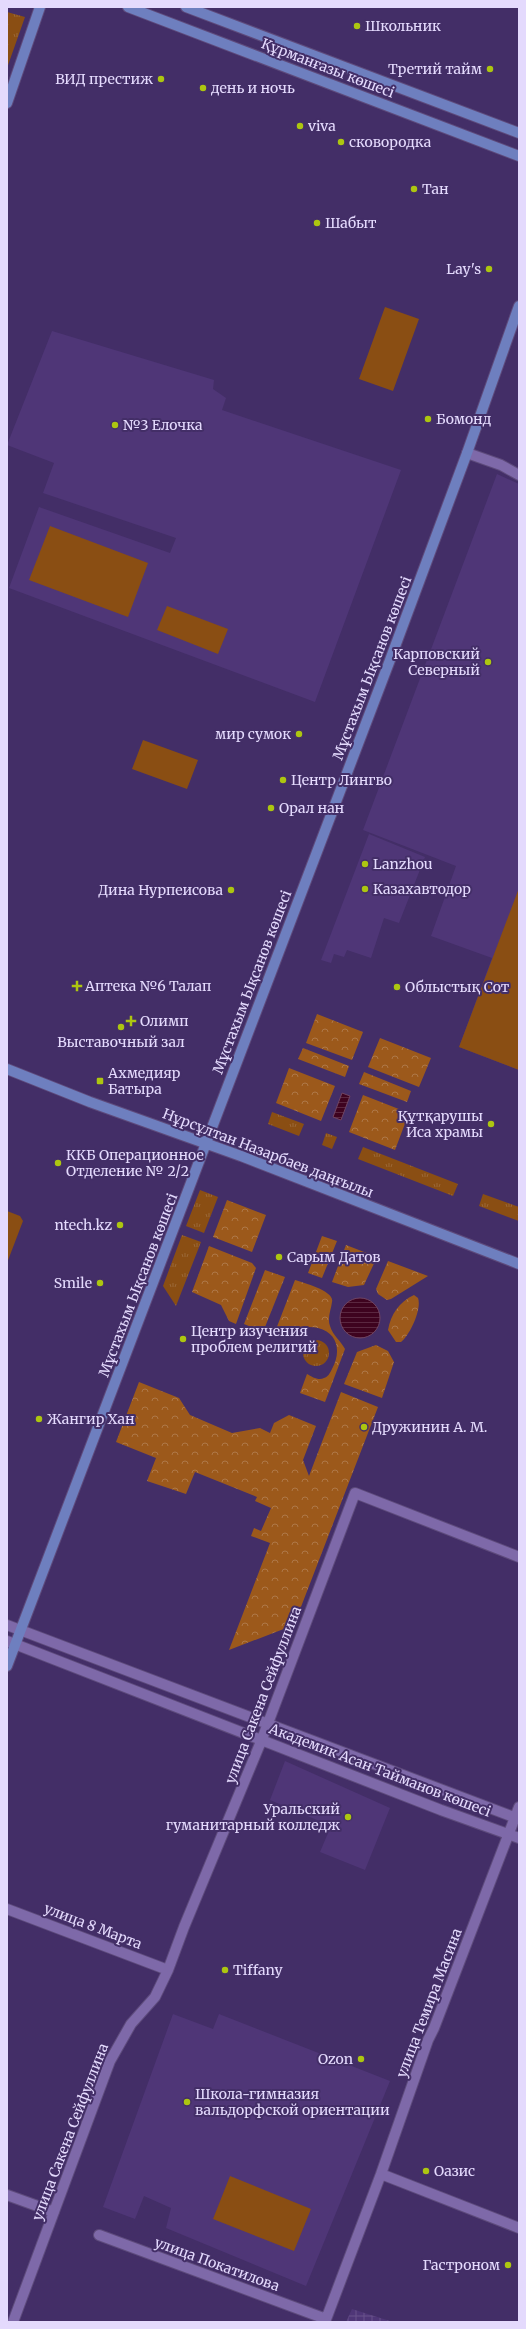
<svg xmlns="http://www.w3.org/2000/svg" width="526" height="2329" font-family="Merriweather,serif">
<defs>
<pattern id="industrial-grid" width="8" height="8" patternUnits="userSpaceOnUse"><rect width="8" height="8" fill="#4f3677"/><path d="M0 4h8M4 0v8" fill="none" stroke="#68528b"/></pattern>
<pattern id="grass-tufts" width="24" height="20" patternUnits="userSpaceOnUse"><rect width="24" height="20" fill="#8a4e13"/><path d="M3 7l-1-3M5 7V3M7 7l1-3M15 17l-1-3M17 17v-4M19 17l1-3" fill="none" stroke="#9a6736"/></pattern>
<pattern id="forest-crowns" width="20" height="18" patternUnits="userSpaceOnUse"><rect width="20" height="18" fill="#9c591b"/><path d="M2 6a3 3 0 1 1 6 0M12 15a3 3 0 1 1 6 0" fill="none" stroke="#ae7848"/></pattern>
<pattern id="water-rules" width="6" height="5" patternUnits="userSpaceOnUse"><rect width="6" height="5" fill="#3e031f"/><path d="M0 2.5h6" fill="none" stroke="#5a2740"/></pattern>
</defs>
<rect width="100%" height="100%" fill="#432e67"/>
<!-- built -->
<path fill="#4f3677" d="M52 331 214 380 213 389 226 398 222 410 401 470 315 702 9 588 39 507 170 553 176 538 43 493 54 463 7 445Z
M497 474 519 484V1070L459 1047 492 958 431 936 456 866 363 830Z
M369 834 425 857 399 923 384 918 371 958 347 950 344 957 334 954 331 963 321 960Z
M285 1761 390 1808 365 1870 320 1852 331 1826 270 1800Z
M173 2014 213 2029 219 2014 390 2081 306 2286 166 2228 171 2208 144 2196 135 2219 103 2207Z"/>
<!-- industrial -->
<path fill="url(#industrial-grid)" d="M352 2309 393 2322H346Z"/>
<!-- grass -->
<path fill="url(#grass-tufts)" d="M7 12 25 17 7 68Z
M272 1112 304 1124 299 1136 268 1124Z
M326 1133 337 1137 332 1149 322 1145Z
M363 1147 458 1184 453 1196 358 1159Z
M200 1190 218 1197 204 1233 186 1226Z
M483 1194 519 1207V1221L479 1206Z
M182 1235 201 1242 176 1306 163 1286Z
M303 1353a13 13 0 1 1 26 0a13 13 0 1 1-26 0Z"/>
<!-- forest -->
<path fill="url(#forest-crowns)" d="M317 1014 363 1032 352 1060 306 1043Z
M380 1038 431 1058 419 1087 368 1067Z
M303 1048 349 1066 345 1077 298 1059Z
M289 1068 335 1086 321 1121 276 1103Z
M364 1072 411 1091 407 1102 359 1084Z
M363 1095 409 1113 395 1150 349 1132Z
M227 1200 266 1215 252 1252 213 1237Z
M322 1236 337 1241 322 1278 308 1273Z
M346 1245 377 1257 364 1285 348 1287 332 1282Z
M209 1246 252 1263 256 1268 236 1324 229 1321 221 1305 192 1292Z
M388 1261 428 1276 391 1299 387 1300 378 1294 376 1289Z
M265 1270 285 1277 263 1332 244 1324Z
M295 1280C304 1283 335 1291 332 1302 331 1310 327 1318 330 1326 333 1336 341 1341 345 1349L325 1402 300 1393 307 1374C312 1377 319 1381 324 1378 328 1377 330 1373 332 1369 341 1353 339 1333 318 1328 303 1324 287 1332 273 1337Z
M414 1295 418 1298C422 1309 410 1335 401 1342H396L388 1330C391 1314 399 1302 414 1295Z
M376 1345 388 1351 394 1362 382 1398 344 1384 357 1352Z
M139 1382 179 1398 190 1415 232 1433 260 1428 270 1433 274 1423 289 1415 316 1426 303 1460 309 1476 341 1392 378 1407 294 1625 229 1650 270 1543 251 1536 254 1528 261 1531 271 1508 255 1501 257 1497 195 1472 186 1494 147 1481 156 1458 116 1442Z"/>
<!-- garden -->
<path fill="#8a4e13" d="M385 307 419 319 393 391 359 379Z
M50 526 148 563 128 617 29 580Z
M167 606 228 629 218 654 157 630Z
M143 740 198 760 187 789 132 769Z
M519 888V1070L459 1047Z
M7 1211 20 1216 23 1221 7 1263Z
M230 2176 311 2209 294 2251 213 2219Z"/>
<!-- water -->
<path fill="url(#water-rules)" stroke="#704462" d="M342 1093 350 1096 341 1120 333 1117Z
M340 1318a20 20 0 1 1 40 0a20 20 0 1 1-40 0Z"/>
<g fill="none" stroke-linecap="round" stroke-linejoin="round">
<!-- street casing -->
<g stroke="#5e4b7c" stroke-width="12">
<path id="street" d="M467 453 501 465 519 475
M7 1625 519 1819
M7 1641 441 1810 519 1838
M7 1909 168 1970
M381 2174 519 2228
M7 2195 54 2212
M99 2235 326 2319
M13 2322 110 2061 131 2024 155 1997 168 1970 184 1927 262 1739 355 1493 519 1557
M325 2322 381 2174 428 2040 434 2028 519 1807"/>
</g>
<!-- secondary casing -->
<g stroke="#5e4b7c" stroke-width="12">
<path id="secondary" d="M128 7 519 156
M186 7 519 133
M7 103 40 7
M7 1069 90 1102 241 1156 519 1264
M7 1666 390 660 467 453 519 306"/>
</g>
<!-- street -->
<use href="#street" stroke="#7e69a9" stroke-width="10"/>
<!-- secondary -->
<use href="#secondary" stroke="#6e7fbf" stroke-width="10"/>
</g>
<!-- markers -->
<g fill="#adc610" stroke="#432e67" stroke-width="1.5">
<circle cx="357" cy="26" r="4"/>
<circle cx="490" cy="69" r="4"/>
<circle cx="161" cy="79" r="4"/>
<circle cx="203" cy="88" r="4"/>
<circle cx="300" cy="126" r="4"/>
<circle cx="341" cy="142" r="4"/>
<circle cx="414" cy="189" r="4"/>
<circle cx="317" cy="223" r="4"/>
<circle cx="489" cy="269" r="4"/>
<circle cx="428" cy="419" r="4"/>
<circle cx="115" cy="425" r="4"/>
<circle cx="488" cy="662" r="4"/>
<circle cx="299" cy="734" r="4"/>
<circle cx="283" cy="780" r="4"/>
<circle cx="271" cy="808" r="4"/>
<circle cx="365" cy="864" r="4"/>
<circle cx="365" cy="889" r="4"/>
<circle cx="231" cy="890" r="4"/>
<path d="M75 980h4v4h4v4h-4v4h-4v-4h-4v-4h4z"/>
<circle cx="397" cy="987" r="4"/>
<path d="M129 1015h4v4h4v4h-4v4h-4v-4h-4v-4h4z"/>
<circle cx="121" cy="1027" r="4"/>
<rect x="96" y="1077" width="8" height="8" rx="2"/>
<circle cx="491" cy="1124" r="4"/>
<circle cx="58" cy="1163" r="4"/>
<circle cx="120" cy="1225" r="4"/>
<circle cx="279" cy="1257" r="4"/>
<circle cx="100" cy="1283" r="4"/>
<circle cx="183" cy="1339" r="4"/>
<circle cx="39" cy="1419" r="4"/>
<circle cx="364" cy="1427" r="4"/>
<circle cx="348" cy="1817" r="4"/>
<circle cx="225" cy="1970" r="4"/>
<circle cx="361" cy="2059" r="4"/>
<circle cx="187" cy="2102" r="4"/>
<circle cx="426" cy="2171" r="4"/>
<circle cx="508" cy="2265" r="4"/>
</g>
<g text-anchor="middle" stroke-width="4" stroke-linejoin="round" paint-order="stroke">
<!-- poi labels -->
<g font-size="14" fill="#e4dafd" stroke="#432e67" text-anchor="start">
<text x="365" y="31">Школьник</text>
<text x="482" y="74" text-anchor="end">Третий тайм</text>
<text x="153" y="84" text-anchor="end">ВИД престиж</text>
<text x="211" y="93">день и ночь</text>
<text x="308" y="131">viva</text>
<text x="349" y="147">сковородка</text>
<text x="422" y="194">Тан</text>
<text x="325" y="228">Шабыт</text>
<text x="481" y="274" text-anchor="end">Lay's</text>
<text x="436" y="424">Бомонд</text>
<text x="123" y="430">№3 Елочка</text>
<text x="480" y="659" text-anchor="end">Карповский<tspan x="480" dy="16">Северный</tspan></text>
<text x="291" y="739" text-anchor="end">мир сумок</text>
<text x="291" y="785">Центр Лингво</text>
<text x="279" y="813">Орал нан</text>
<text x="373" y="869">Lanzhou</text>
<text x="373" y="894">Казахавтодор</text>
<text x="223" y="895" text-anchor="end">Дина Нурпеисова</text>
<text x="85" y="991">Аптека №6 Талап</text>
<text x="405" y="992">Облыстық Сот</text>
<text x="140" y="1026">Олимп</text>
<text x="121" y="1047" text-anchor="middle">Выставочный зал</text>
<text x="108" y="1078">Ахмедияр<tspan x="108" dy="16">Батыра</tspan></text>
<text x="483" y="1121" text-anchor="end">Құтқарушы<tspan x="483" dy="16">Иса храмы</tspan></text>
<text x="66" y="1160">ККБ Операционное<tspan x="66" dy="16">Отделение № 2/2</tspan></text>
<text x="112" y="1230" text-anchor="end">ntech.kz</text>
<text x="287" y="1262">Сарым Датов</text>
<text x="92" y="1288" text-anchor="end">Smile</text>
<text x="191" y="1336">Центр изучения<tspan x="191" dy="16">проблем религий</tspan></text>
<text x="47" y="1424">Жангир Хан</text>
<text x="372" y="1432">Дружинин А. М.</text>
<text x="340" y="1814" text-anchor="end">Уральский<tspan x="340" dy="16">гуманитарный колледж</tspan></text>
<text x="233" y="1975">Tiffany</text>
<text x="353" y="2064" text-anchor="end">Ozon</text>
<text x="195" y="2099">Школа-гимназия<tspan x="195" dy="16">вальдорфской ориентации</tspan></text>
<text x="434" y="2176">Оазис</text>
<text x="500" y="2270" text-anchor="end">Гастроном</text>
</g>
<!-- street labels -->
<g font-size="14" fill="#e4dafd" stroke="#432e67">
<text transform="translate(328 68) rotate(21)" y="5">Құрманғазы көшесі</text>
<text transform="translate(372 668) rotate(-69)" y="5">Мұстахым Ықсанов көшесі</text>
<text transform="translate(252 982) rotate(-69)" y="5">Мұстахым Ықсанов көшесі</text>
<text transform="translate(268 1153) rotate(21)" y="5">Нұрсұлтан Назарбаев даңғылы</text>
<text transform="translate(138 1285) rotate(-69)" y="5">Мұстахым Ықсанов көшесі</text>
<text transform="translate(263 1695) rotate(-69)" y="5">улица Сакена Сейфуллина</text>
<text transform="translate(380 1770) rotate(21)" y="5">Академик Асан Тайманов көшесі</text>
<text transform="translate(93 1926) rotate(21)" y="5">улица 8 Марта</text>
<text transform="translate(429 2003) rotate(-69)" y="5">улица Темира Масина</text>
<text transform="translate(70 2132) rotate(-69)" y="5">улица Сакена Сейфуллина</text>
<text transform="translate(217 2264) rotate(20)" y="5">улица Покатилова</text>
</g>
</g>
<!-- border -->
<rect width="526" height="2329" fill="none" stroke="#e4dafd" stroke-width="16"/>
</svg>
